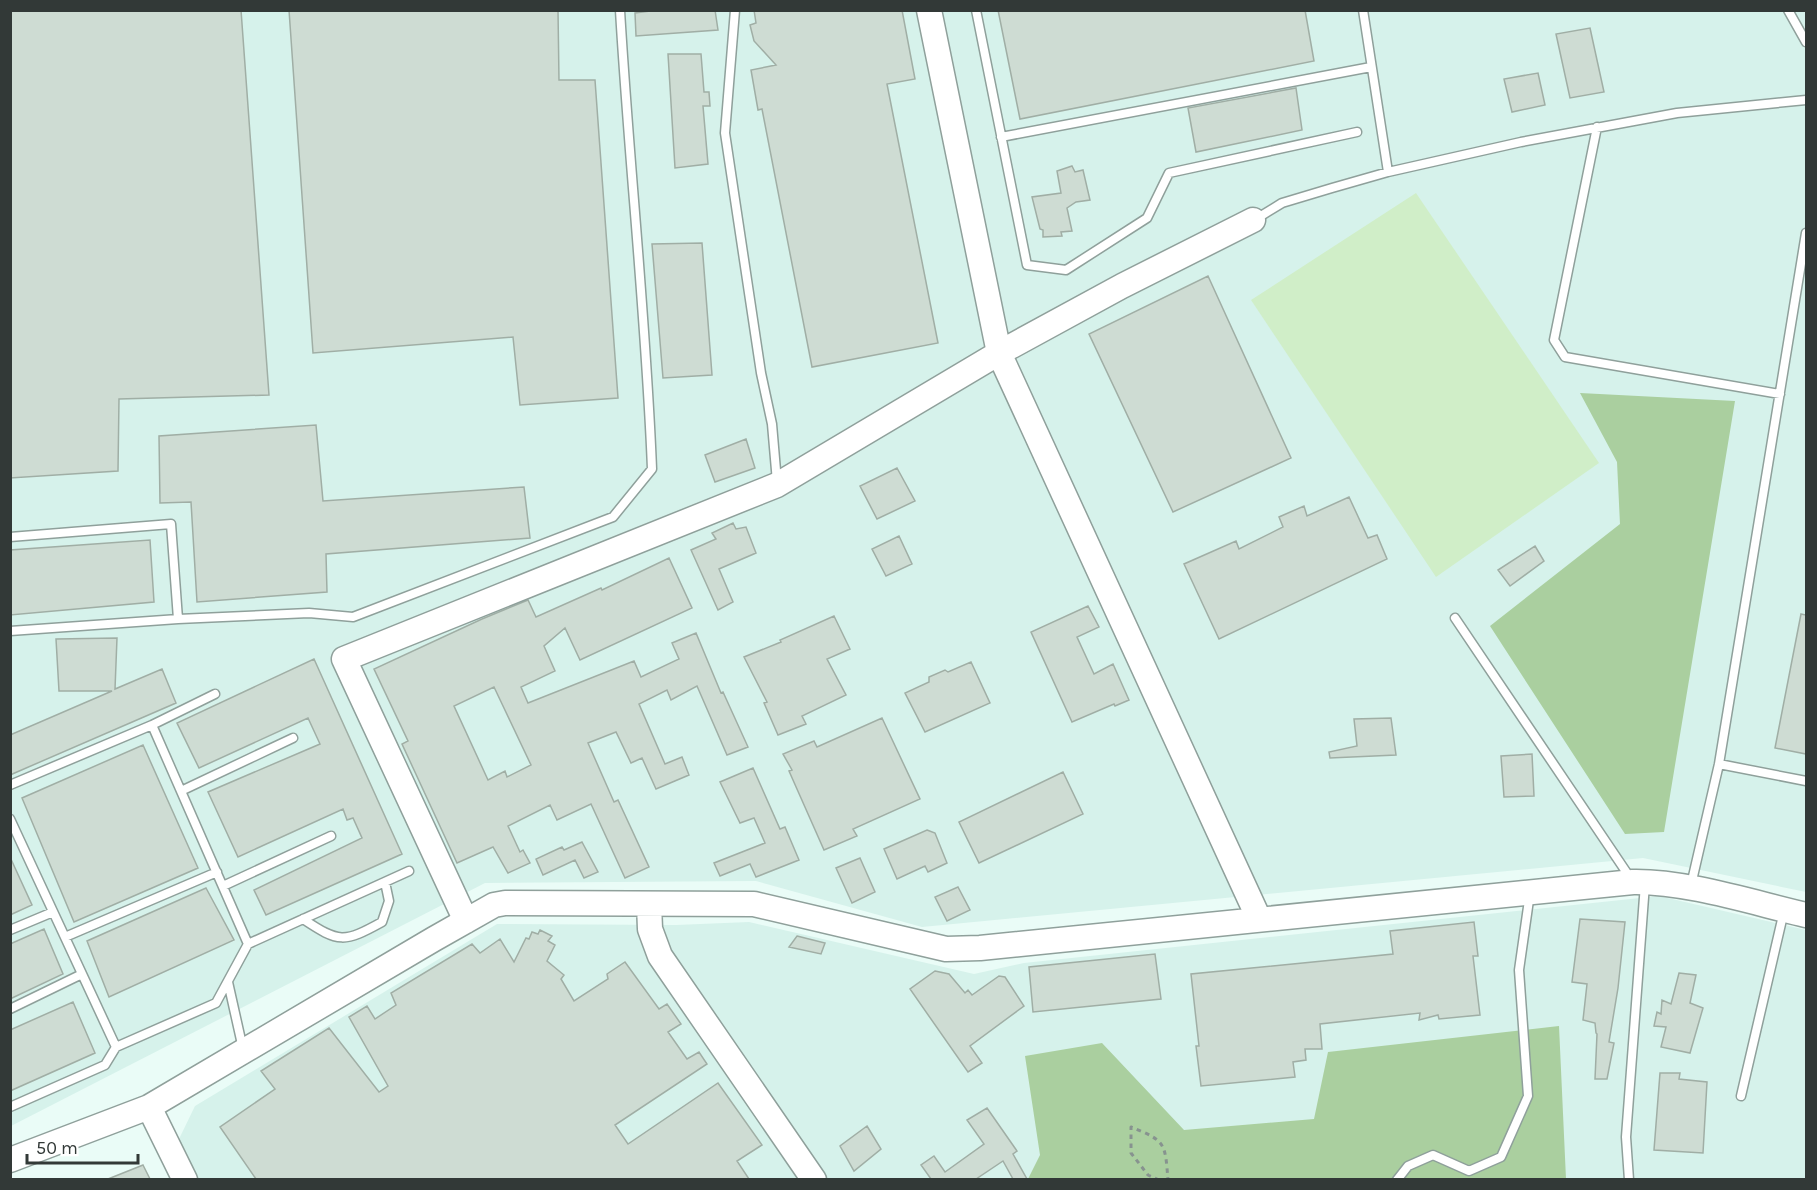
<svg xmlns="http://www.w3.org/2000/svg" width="1817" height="1190" font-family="Karla,sans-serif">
<rect width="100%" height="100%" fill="#eafcf7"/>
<!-- built -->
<path fill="#d6f2eb" d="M11 11H1806V892L1643 858 922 927 756 881 485 883 11 1126Z
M1659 896 1806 930V1179L198 1180 179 1139 195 1106 497 924 676 925 749 922 974 974 1024 963Z"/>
<!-- green -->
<path fill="#d0eec8" d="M1416 193 1599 463 1436 577 1251 300Z"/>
<!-- forest -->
<path fill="#aacf9f" d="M1580 393 1735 401 1664 832 1625 834 1490 626 1620 524 1617 462Z
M1559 1026 1566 1179H1028L1040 1155 1025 1056 1102 1043 1184 1130 1314 1119 1328 1052Z"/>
<!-- building -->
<path fill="#cedcd3" stroke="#a0aea5" stroke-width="1.5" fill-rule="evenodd" d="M10 10H241L269 395 119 399 118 471 10 478Z
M289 10H558L559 80H595L618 398 520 405 513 337 313 353Z
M658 10H715L718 30 636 36 635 13Z
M754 10H902L915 79 887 84 938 343 812 367 762 109 758 110 751 70 776 65 754 41 750 25 756 23Z
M998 10H1305L1314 61 1020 119Z
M1590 28 1604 92 1570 98 1556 34Z
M668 54H701L704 92H709L710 106H703L708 164 675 168Z
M1538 73 1545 105 1512 112 1504 79Z
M1296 88 1302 130 1196 152 1188 108Z
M1072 166 1075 172 1083 170 1090 200 1076 202 1067 208 1072 231 1061 232 1062 236 1043 237V230L1040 229 1032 197 1061 193 1057 171Z
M702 243 712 375 663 378 652 244Z
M1208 276 1291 458 1173 512 1089 334Z
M316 425 323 501 524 487 530 538 326 554 327 592 197 602 191 502 160 503 159 436Z
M746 439 755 468 715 482 705 455Z
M897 468 915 501 877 519 860 486Z
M1349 497 1368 538 1377 535 1387 559 1219 639 1184 564 1236 541 1239 549 1283 527 1279 517 1304 506 1307 516Z
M733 523 736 529 746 527 756 553 719 569 733 602 718 610 691 550 716 539 712 533Z
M899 536 912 564 886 576 872 549Z
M150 540 154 602 10 615V550Z
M1535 546 1544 561 1510 586 1498 570Z
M669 558 692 608 580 660 565 628 544 646 555 671 521 687 528 703 634 661 641 677 679 659 672 643 696 633 721 693 723 692 748 747 727 755 697 686 671 700 667 690 639 704 665 764 682 757 689 775 656 789 642 758 631 763 616 732 588 743 614 802 618 800 649 867 625 878 591 804 557 820 550 805 508 826 520 852 523 850 530 863 508 873 493 847 457 863 402 744 408 741 374 669 482 619 528 600 536 617 601 588 602 590ZM494 687 531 765 507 777 505 771 488 780 454 706Z
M1088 606 1099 627 1077 637 1094 674 1113 664 1129 700 1115 706 1114 704 1072 722 1031 632Z
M1801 614 1806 615V754L1775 748Z
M834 616 850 649 827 659 846 695 802 716 806 724 778 735 764 703 767 702 744 657 781 642 780 640Z
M117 638 115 689 162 669 176 703 10 775V735L112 691H59L56 639Z
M314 659 402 854 266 915 254 890 362 838 353 818 347 820 343 809 238 857 208 792 320 744 308 718 199 768 177 723Z
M971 662 990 703 925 732 905 693 929 682V677L945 670 948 672Z
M882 718 920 799 853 829 857 836 824 850 789 771 792 770 783 754 814 741 817 747Z
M1391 718 1396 755 1330 758 1329 752 1357 746 1354 719Z
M143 745 198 868 74 922 22 798Z
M1532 754 1534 796 1504 797 1501 756Z
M753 768 780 829 785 827 799 860 756 877 750 864 720 876 714 863 765 843 754 818 740 823 720 782Z
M1063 772 1083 814 979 863 959 822Z
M927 830 935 833 947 863 928 872 925 866 897 879 884 849Z
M582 842 598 872 584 878 575 860 543 875 536 859 562 847 564 850Z
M10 857 32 905 10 915Z
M860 858 875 892 852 903 836 868Z
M958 887 970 910 947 921 935 897Z
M206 888 234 940 109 997 87 941Z
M1580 919 1625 922 1618 988 1609 1042 1614 1043 1607 1079H1595L1597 1034 1596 1033 1595 1023 1583 1020 1587 984 1572 982Z
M1474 922 1478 956H1473L1480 1015 1439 1019 1438 1015 1419 1020 1420 1013 1320 1024 1322 1049H1305L1306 1060 1293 1062 1295 1077 1201 1086 1196 1046H1199L1191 974 1393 954 1390 931Z
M44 929 63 974 10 999V944Z
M540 930 552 936 548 941 555 945 547 961 564 975 561 979 574 1001 608 979 607 974 625 962 659 1009 667 1004 681 1024 668 1032 687 1059 699 1052 707 1064 615 1125 628 1144 718 1083 762 1145 737 1161 749 1179H256L220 1127 275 1089 261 1071 329 1028 379 1092 388 1086 349 1017 367 1006 375 1019 396 1005 391 993 472 944 480 953 500 939 514 962 526 938 529 939 532 932 538 934Z
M797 936 825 943 821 954 789 947Z
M1155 954 1161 999 1033 1012 1029 967Z
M935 971 949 974 965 993 968 990 972 995 999 976 1005 977 1024 1006 970 1046 982 1063 968 1072 910 989Z
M1679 973 1696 975 1690 1003 1703 1008 1690 1053 1661 1047 1666 1027 1654 1026 1657 1012 1661 1014 1662 1000 1671 1004Z
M73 1002 95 1053 10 1091V1030Z
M1660 1073H1680L1679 1079 1707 1082 1703 1153 1654 1150Z
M987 1108 1017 1151 1013 1154 1027 1179H1013L1003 1161 976 1179H931L921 1165 934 1156 945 1172 984 1144 967 1120Z
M867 1126 881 1149 854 1171 840 1146Z
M143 1165 150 1179H108Z"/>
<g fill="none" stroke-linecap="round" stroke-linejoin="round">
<!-- lane casing -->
<g stroke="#8fa09b" stroke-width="11">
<path id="lane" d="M735 10 725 133 761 373 772 424 777 482
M976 10 1027 265 1066 270 1147 218 1169 173 1357 132
M1363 10 1388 172
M1788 10 1806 42
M1597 127 1554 340 1565 357 1780 394
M1001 137 1371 67
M1256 219 1282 203 1332 188 1388 172 1521 142 1677 113 1806 100
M10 537 171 524 178 619
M1455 618 1631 879
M10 631 178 619 309 613 353 617 613 517 652 469C646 316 629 163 620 10
M152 725 248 944
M1719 764 1806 781
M10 785 152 725 215 694
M181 791 293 738
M10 819 116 1047 216 1003 248 944 409 871
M1691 885 1719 764 1806 233
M223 886 331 836
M303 919C339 943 344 943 382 922L389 901 385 882
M10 930 53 912
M65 937 217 872
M228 982 243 1049
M10 1009 82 974
M1741 1096 1784 911
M10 1107 105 1065 116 1047
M1397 1180 1408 1166 1433 1155 1469 1171 1501 1157 1528 1096 1519 970 1530 893
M1629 1180 1626 1137 1645 884"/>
</g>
<!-- secondary casing -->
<g stroke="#8fa09b" stroke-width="27">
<path id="secondary" d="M929 10 999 353 1259 919
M649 904 650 929 660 956 814 1180
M466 921 344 659 777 485 999 353 1122 286 1253 220
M149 1107 185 1180
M10 1160 149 1107 434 939 494 905 505 903 754 904 946 949 980 948 1633 882C1686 881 1754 903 1806 915"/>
</g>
<!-- path -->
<path stroke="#87938f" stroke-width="3" stroke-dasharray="4.5 4.5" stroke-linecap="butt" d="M1159 1180 1148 1175 1131 1153V1127C1166 1141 1165 1143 1168 1180"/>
<!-- lane -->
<use href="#lane" stroke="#fff" stroke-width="8"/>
<!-- secondary -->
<use href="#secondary" stroke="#fff" stroke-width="24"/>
</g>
<!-- border -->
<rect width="1817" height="1190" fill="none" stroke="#323937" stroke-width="24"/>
<!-- scale -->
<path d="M27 1154v9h111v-9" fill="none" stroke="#323937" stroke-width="3"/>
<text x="36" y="1154" font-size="18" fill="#323937" stroke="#ffffff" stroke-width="4.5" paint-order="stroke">50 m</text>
</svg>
